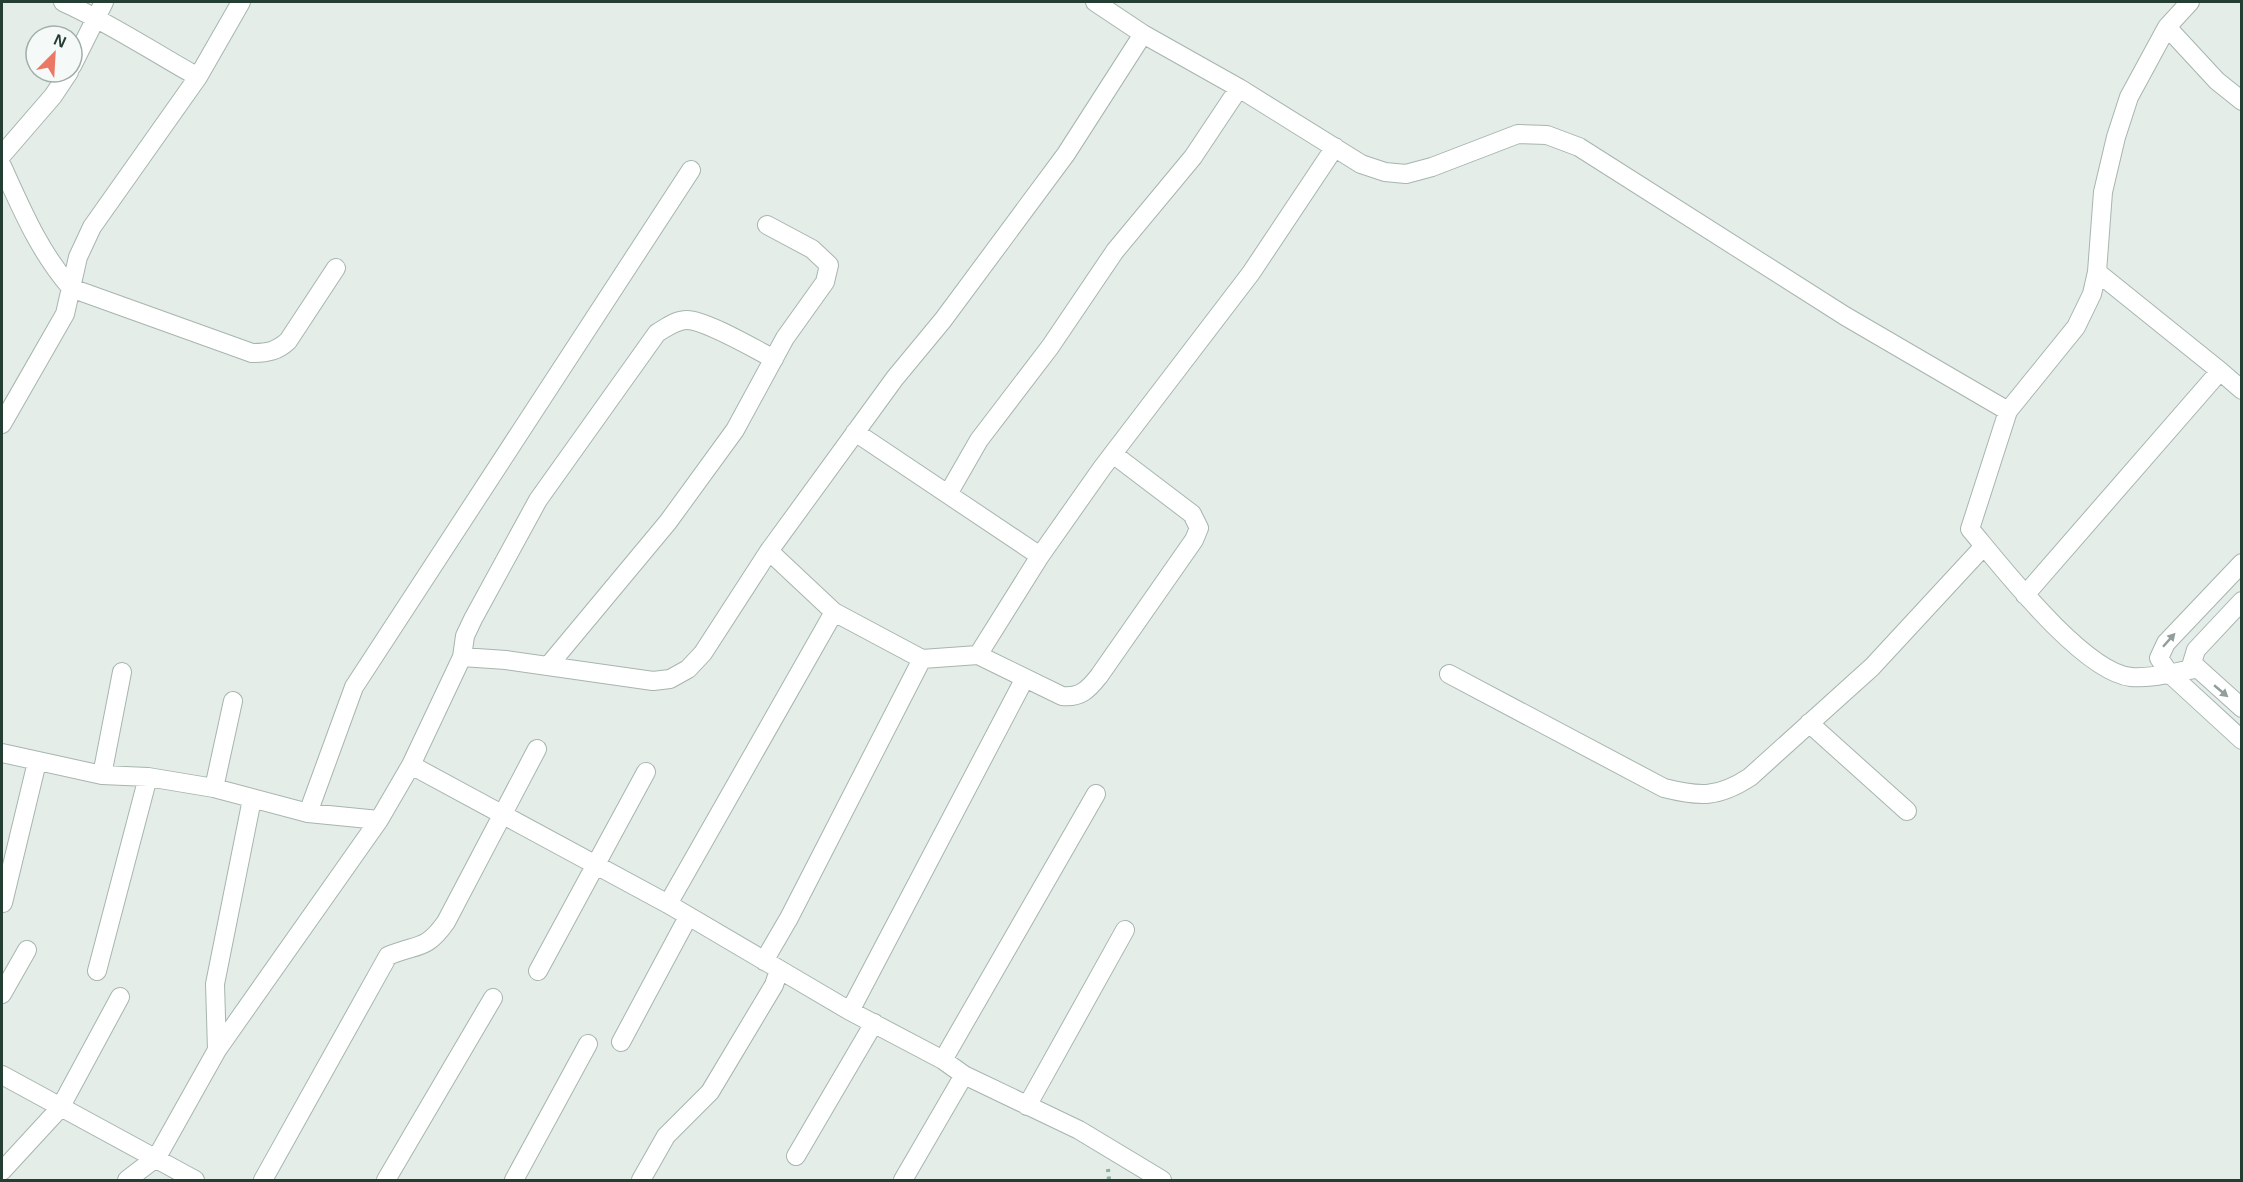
<svg xmlns="http://www.w3.org/2000/svg" width="2243" height="1182" font-family="Helvetica,sans-serif">
<rect width="100%" height="100%" fill="#e4ede8"/>
<g fill="none" stroke-linecap="round" stroke-linejoin="round">
<!-- minor casing -->
<g stroke="#a7b5ae" stroke-width="20">
<path id="minor" d="M63 2C110 23 153 52 198 77
M1095 2 1143 34 1239 88 1361 164 1385 172 1406 174 1432 167 1518 134 1547 135 1579 147 1845 316 2008 411 1970 529C2002 567 2083 672 2131 677 2152 679 2174 672 2195 669
M2190 2 2167 27 2217 81 2242 101
M72 66 104 2
M2 155 53 96 69 72
M2 166C22 210 39 251 71 288L252 353C268 353 277 351 288 341L336 268
M2097 272 2220 371
M2008 411 2076 327 2092 294 2097 272 2103 192 2116 137 2129 97 2167 27
M2 424 65 314 78 257 92 227 198 77 241 2
M855 432 1040 556 1102 468 1251 273 1335 147
M948 494 979 440 1050 347 1115 251 1193 157 1239 88
M769 551 834 612 922 659 978 655 1062 696C1080 698 1088 690 1099 676L1194 540 1199 528 1192 514 1113 454
M2242 563 2166 643 2159 658 2169 673 2242 740
M2025 595 2220 371 2242 390
M2242 601 2196 650 2192 663 2242 708
M978 655 1040 556
M462 657 465 636 473 619 538 500 657 333C666 328 675 320 687 320 705 320 755 349 774 359
M549 665 668 522 735 430 785 338 825 282 829 265 812 249 767 225
M1449 674 1664 788C1700 797 1718 798 1750 777L1872 667 1984 546
M1809 723 1907 811
M2 753 102 775 148 777 214 788 308 813 379 820 411 765 462 657 506 660 653 681 670 679 688 669 703 653 769 551 895 378 943 320 1066 154 1143 34
M411 765 668 904 850 1011 943 1060 964 1075 1079 1130 1162 1180
M102 775 122 672
M214 788 233 701
M308 813 354 687 691 170
M3 903 37 762
M668 904 834 612
M764 961 789 918 922 659
M97 971 148 777
M538 971 646 772
M2 994 27 950
M850 1011 1025 678
M621 1042 688 917
M217 1050 215 984 252 799
M943 1060 1096 794
M2 1075 195 1180
M1027 1106 1125 930
M796 1156 874 1023
M2 1171 60 1108 120 997
M127 1180 157 1157 217 1050 379 820
M263 1180 388 956C417 943 425 952 446 922L537 749
M386 1180 493 998
M514 1180 588 1044
M641 1180 666 1136 710 1092 774 985 779 970
M903 1180 964 1075"/>
</g>
<!-- path -->
<path stroke="#86af9e" stroke-width="4" stroke-dasharray="3 4.5" stroke-linecap="butt" d="M1108 1169 1109 1180"/>
<!-- minor -->
<use href="#minor" stroke="#fff" stroke-width="18"/>
</g>
<!-- one-way arrows -->
<defs><path id="oneway-solid" d="M-6-.8H1V-3.2L6.5 0L1 3.2V.8H-6Z" transform="scale(1.5)"/></defs>
<g fill="#929e9a">
<use href="#oneway-solid" transform="translate(2169 640) rotate(-48)"/>
<use href="#oneway-solid" transform="translate(2221 691) rotate(40)"/>
</g>
<!-- border -->
<rect width="2243" height="1182" fill="none" stroke="#243e34" stroke-width="6"/>
<!-- north arrow -->
<g transform="translate(54 54) rotate(24)"><circle r="28" fill="#f5f9f7" stroke="#a1aea9" stroke-width="1.5"/>
<path d="M0-4.5L10 22L0 15L-10 22Z" fill="#ea7865"/>
<text y="-9" font-size="16" font-weight="bold" text-anchor="middle" fill="#243e34">N</text>
</g>
</svg>
